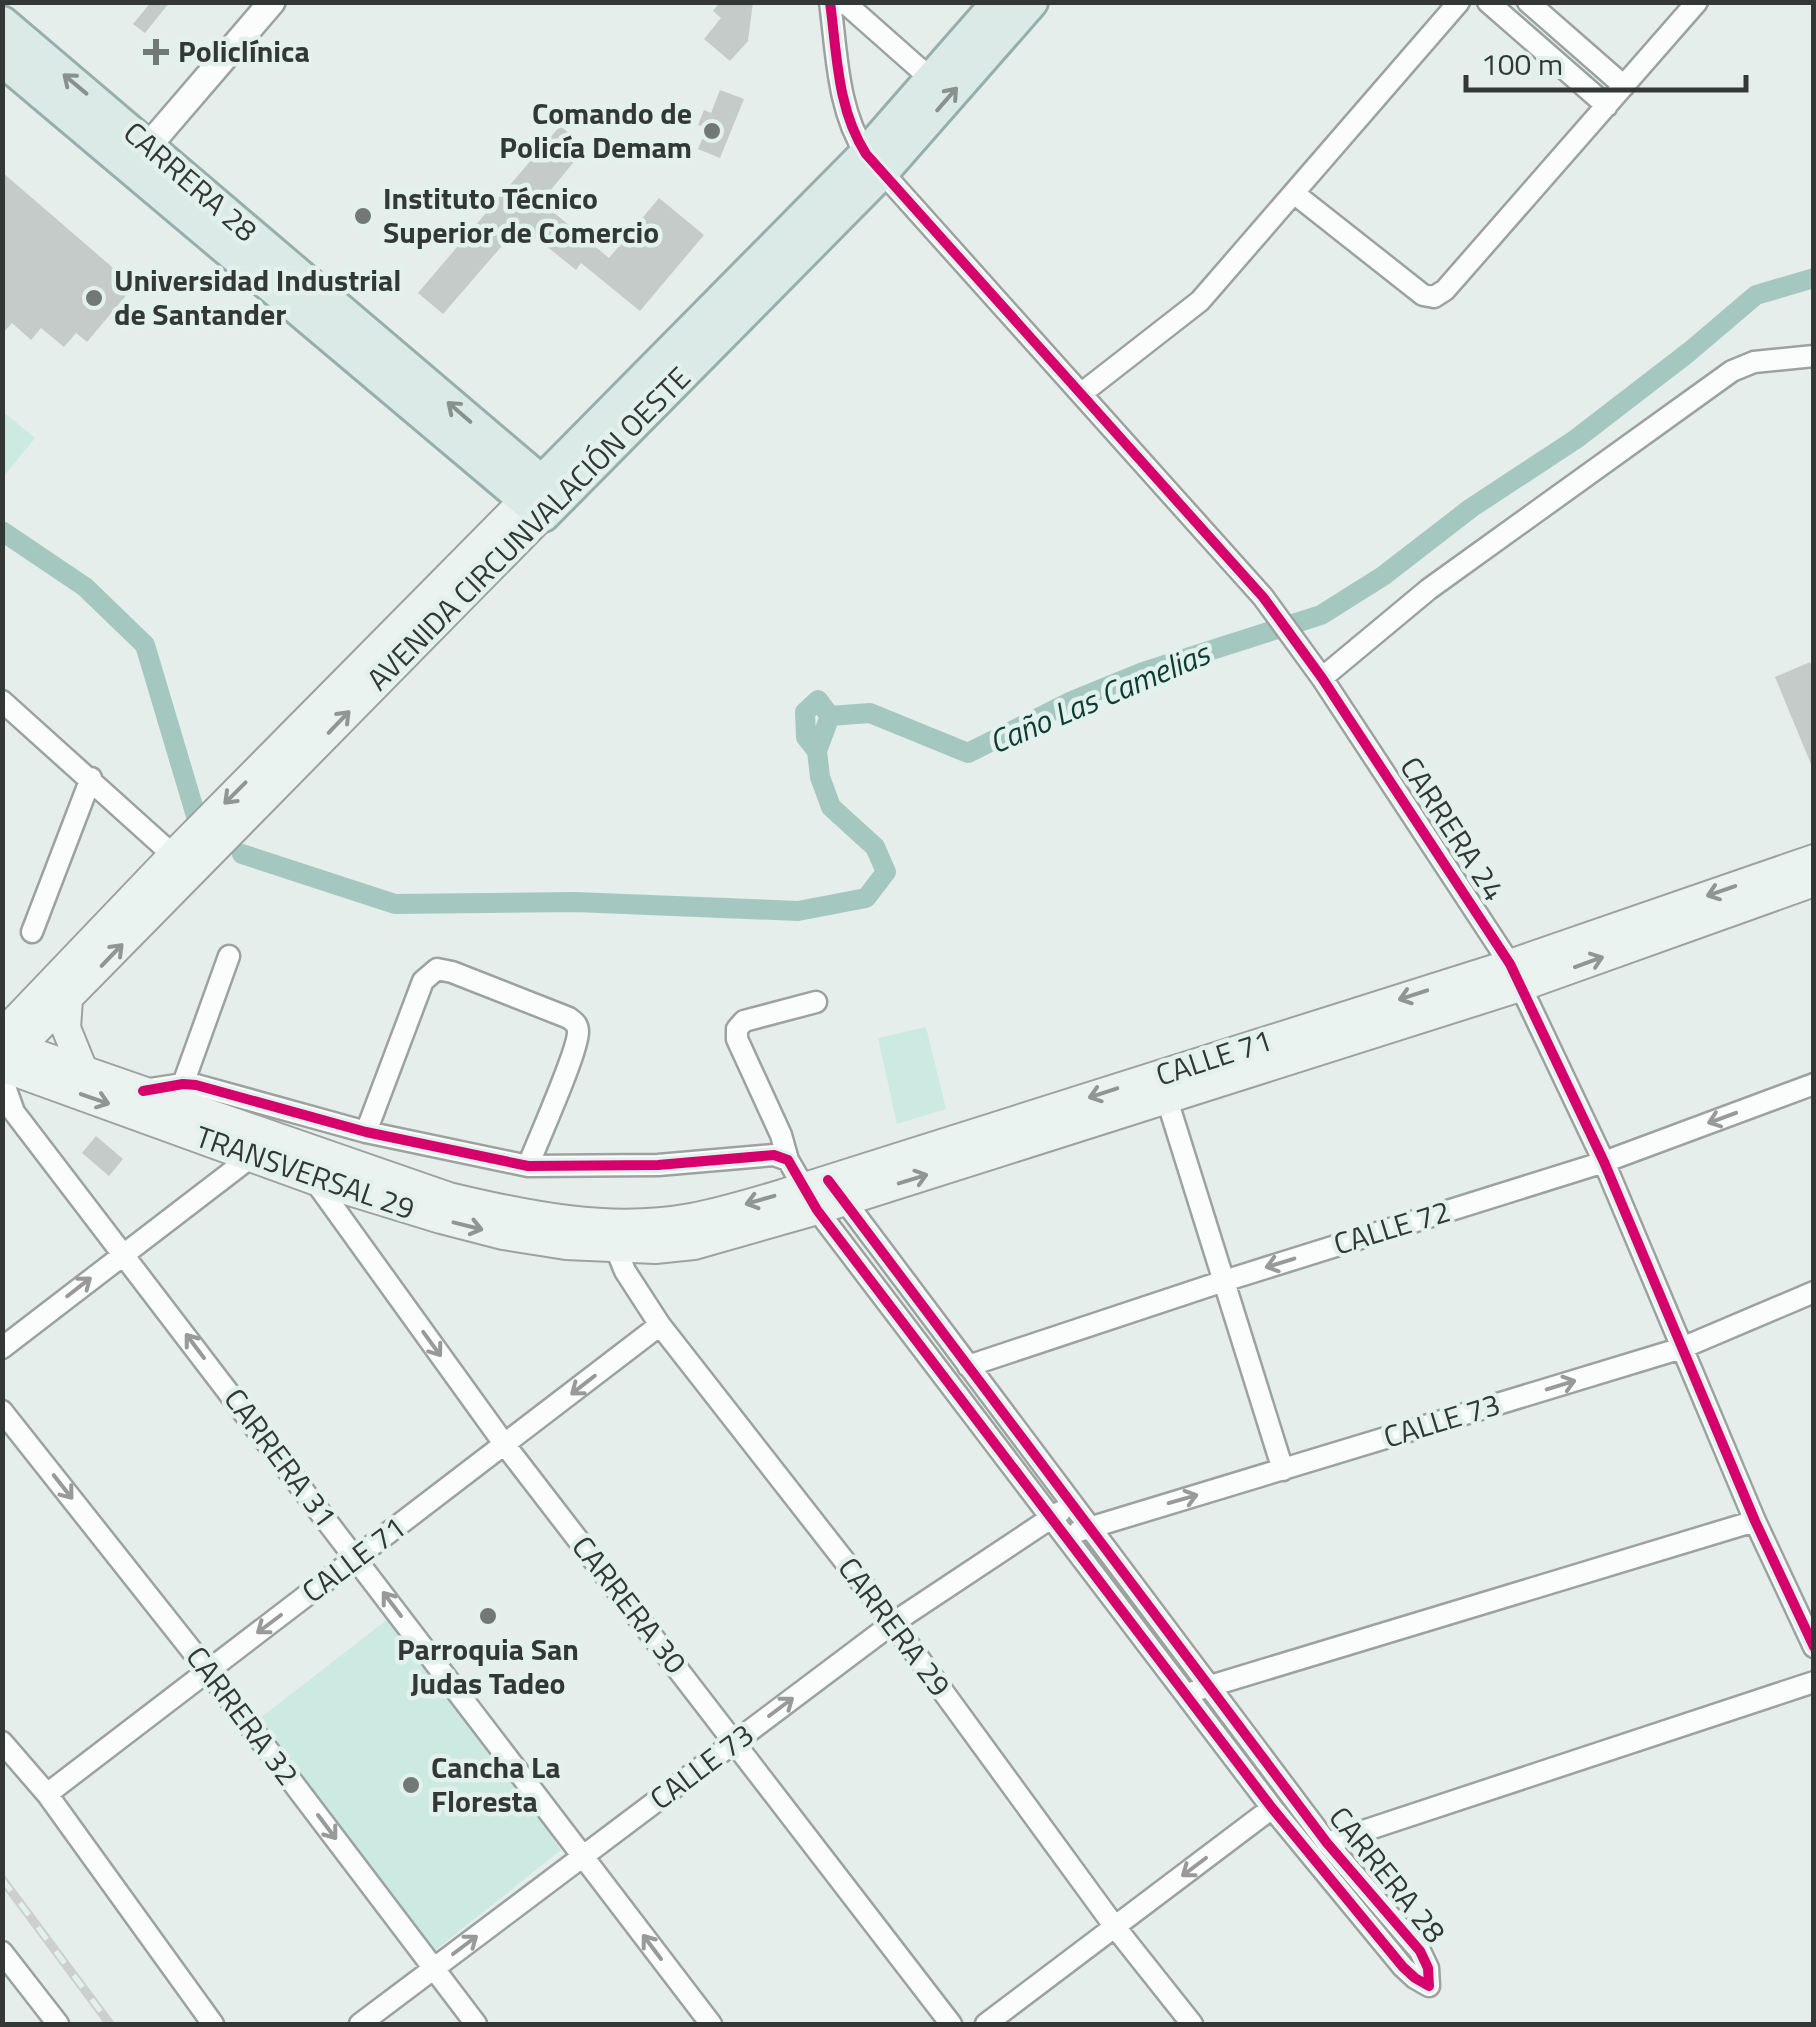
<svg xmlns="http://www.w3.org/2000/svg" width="1816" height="2027" font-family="'Titillium Web',sans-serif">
<rect width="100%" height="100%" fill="#e6eeec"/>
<!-- green -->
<path fill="#cce9e2" d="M2 411 35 438 3 477H2Z
M926 1027 946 1109 897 1124 878 1038Z
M393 1615 561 1850 433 1952 259 1719Z"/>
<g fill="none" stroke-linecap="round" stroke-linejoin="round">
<!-- canal -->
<path stroke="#a4c8c0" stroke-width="20" d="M2 531 85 587 145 645 196 816
M817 751 806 737 805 712 818 700 830 716
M242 854 395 904 575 902 798 911 866 898 886 872 875 847 831 807 820 777 817 751 830 716 870 713 968 753 1072 701 1143 672 1321 615 1383 576 1471 508 1576 439 1689 352 1756 295 1814 278"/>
</g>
<!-- building -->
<path fill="#c4cbc9" d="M151 2H170L145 33 133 24Z
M720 2H753L748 41 730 61 704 39 721 18 713 11Z
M720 90 744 99 720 158 698 149 707 128 698 125 704 110 711 113Z
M560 126 586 147 541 202 609 258 659 198 704 235 640 311 581 263 576 270 520 225 443 314 418 293Z
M2 172 134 286 87 342 76 333 64 347 41 328 31 340 12 323 2 334Z
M1810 662 1814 672 1813 769 1775 677Z
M96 1136 123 1159 109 1176 82 1153Z"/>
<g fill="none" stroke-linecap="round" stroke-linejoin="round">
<!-- minor casing -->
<g stroke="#9ca2a0" stroke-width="25">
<path id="minor" d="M830 2C837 54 837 109 866 154L1263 597 1322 678 1510 964 1604 1162 1755 1521 1814 1647
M844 2 931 79
M1488 2 1607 106
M1528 2 1624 86
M1295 194 1423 295 1434 297 1445 290 1697 2
M1082 393 1200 301 1459 2
M1322 678 1429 589 1732 371 1754 362 1814 356
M2 701 173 855
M32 932 91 778
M2 1078 14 1112 711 2024
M183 1084 229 956
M144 1090 183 1084 196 1085 366 1132 528 1166 658 1165 774 1155 788 1160 817 1210 1272 1808 1403 1967 1415 1978 1429 1986 1428 1968 1420 1951 1327 1843 839 1193
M1164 1090 1283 1470
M366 1132 423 981 437 969 452 972 569 1018C575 1023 577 1023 578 1031 579 1050 537 1142 528 1166
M788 1160 781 1135 737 1039V1029L744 1021 816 1002
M314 1180 505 1445 951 2024
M612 1239 625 1271 660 1325 893 1623 1115 1927 1192 2024
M2 1348 251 1157
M968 1366 1224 1281 1604 1162 1814 1084
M2 1411 208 1671 476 2024
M1079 1531 1682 1348 1814 1292
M1197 1690 1755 1521
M2 1742 47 1794 213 2024
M47 1794 660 1325
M1327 1843 1814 1682
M2 1952 58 2024
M360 2024 893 1623 1060 1512
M986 2024 1272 1808"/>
</g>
<!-- tertiary casing -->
<g stroke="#9ca2a0" stroke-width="30">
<path id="tertiary" d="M138 158 272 2"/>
</g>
<!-- secondary casing -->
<g stroke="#9ca2a0" stroke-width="32">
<path id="secondary" d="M68 999 66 1028 83 1070
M2 1034 173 855 525 499
M2 1042 449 1197C528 1216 610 1233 691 1218 729 1211 765 1199 802 1188L1510 964 1814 859
M7 1060 543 515
M2 1067 314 1180 441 1219 503 1235 566 1245 655 1249 694 1245 817 1210 1523 986 1814 882"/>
</g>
<!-- primary casing -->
<g stroke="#96afab" stroke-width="38">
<path id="primary" d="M2 23 560 498
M2 59 543 515 882 172 1031 2
M528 496 866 154 999 2"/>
</g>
<!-- minor -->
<use href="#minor" stroke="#fbfcfc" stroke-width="20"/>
<!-- tertiary -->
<use href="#tertiary" stroke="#fbfcfc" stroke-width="25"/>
<!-- secondary -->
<use href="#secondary" stroke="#ebf3f1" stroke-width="28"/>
<!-- primary -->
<use href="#primary" stroke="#dceae7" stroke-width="32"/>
<!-- rail casing -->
<g stroke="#cccfce" stroke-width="9">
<path id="rail" d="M2 1879 110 2024"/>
</g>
<!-- rail -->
<use href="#rail" stroke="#e3f1ed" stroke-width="5" stroke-dasharray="15" stroke-linecap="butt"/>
<!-- cycleway casing -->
<g stroke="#e3f1ed" stroke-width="16">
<path id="cycleway" d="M830 2C837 54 837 109 866 154L1263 597 1322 678 1510 964 1604 1162 1755 1521 1814 1647
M143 1091 183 1084 196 1085 366 1132 528 1166 658 1165 774 1155 788 1160 817 1210 1272 1808 1403 1967 1415 1978 1429 1986 1428 1968 1420 1951 1327 1843 828 1180"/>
</g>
<!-- cycleway -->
<use href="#cycleway" stroke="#d6006c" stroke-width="10"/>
</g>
<!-- one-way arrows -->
<defs><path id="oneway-shaft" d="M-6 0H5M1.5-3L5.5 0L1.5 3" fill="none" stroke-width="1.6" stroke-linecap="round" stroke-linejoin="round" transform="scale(2.5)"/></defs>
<g stroke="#88918e">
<use href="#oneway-shaft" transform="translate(75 84) rotate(-140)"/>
<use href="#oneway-shaft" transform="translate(947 99) rotate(-49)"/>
<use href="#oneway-shaft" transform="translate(459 412) rotate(-139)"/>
</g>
<g stroke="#8f9694">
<use href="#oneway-shaft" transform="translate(339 722) rotate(-46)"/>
<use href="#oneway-shaft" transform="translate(235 793) rotate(135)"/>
<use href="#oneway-shaft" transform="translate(1721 891) rotate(161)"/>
<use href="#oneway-shaft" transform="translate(112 955) rotate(-46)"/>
<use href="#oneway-shaft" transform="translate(1589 962) rotate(-20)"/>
<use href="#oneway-shaft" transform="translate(1413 995) rotate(162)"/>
<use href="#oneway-shaft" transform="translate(1103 1093) rotate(162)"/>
<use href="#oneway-shaft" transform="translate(95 1099) rotate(19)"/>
<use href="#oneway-shaft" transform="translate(913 1179) rotate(-17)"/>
<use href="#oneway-shaft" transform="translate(760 1200) rotate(164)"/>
<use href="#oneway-shaft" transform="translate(468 1226) rotate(14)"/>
</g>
<g stroke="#979a99">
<use href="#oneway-shaft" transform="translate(1722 1118) rotate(160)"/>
<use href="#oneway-shaft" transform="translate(1280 1263) rotate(163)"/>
<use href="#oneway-shaft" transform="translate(79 1287) rotate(-38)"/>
<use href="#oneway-shaft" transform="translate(432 1344) rotate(54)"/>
<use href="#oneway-shaft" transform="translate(195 1346) rotate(-127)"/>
<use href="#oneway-shaft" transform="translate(583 1385) rotate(142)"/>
<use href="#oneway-shaft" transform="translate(1561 1385) rotate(-17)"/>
<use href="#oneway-shaft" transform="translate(63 1487) rotate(52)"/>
<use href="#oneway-shaft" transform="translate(1183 1499) rotate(-16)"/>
<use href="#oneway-shaft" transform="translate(392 1604) rotate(-127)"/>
<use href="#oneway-shaft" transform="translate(269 1624) rotate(143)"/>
<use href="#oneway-shaft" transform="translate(781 1707) rotate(-37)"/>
<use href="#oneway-shaft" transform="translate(327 1827) rotate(53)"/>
<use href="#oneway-shaft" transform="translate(1194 1867) rotate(143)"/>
<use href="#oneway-shaft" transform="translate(465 1945) rotate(-37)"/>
<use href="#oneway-shaft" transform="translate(652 1947) rotate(-127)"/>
</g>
<!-- markers -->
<g fill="#727876" stroke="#e3f1ed" stroke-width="4">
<path d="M151 37h10v10h10v10h-10v10h-10v-10h-10v-10h10z"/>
<circle cx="712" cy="131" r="10"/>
<circle cx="363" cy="216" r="10"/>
<circle cx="94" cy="298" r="10"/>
<circle cx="488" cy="1616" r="10"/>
<circle cx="411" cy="1785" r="10"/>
</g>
<g text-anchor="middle" stroke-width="9" stroke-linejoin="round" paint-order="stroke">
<!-- poi labels -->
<g font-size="30" font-weight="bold" fill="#333836" stroke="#e3f1ed" text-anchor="start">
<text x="178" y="62">Policlínica</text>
<text x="692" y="124" text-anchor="end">Comando de<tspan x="692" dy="34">Policía Demam</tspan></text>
<text x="383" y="209">Instituto Técnico<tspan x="383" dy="34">Superior de Comercio</tspan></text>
<text x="114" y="291">Universidad Industrial<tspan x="114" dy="34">de Santander</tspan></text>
<text x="488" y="1660" text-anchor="middle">Parroquia San<tspan x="488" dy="34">Judas Tadeo</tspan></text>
<text x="431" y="1778">Cancha La<tspan x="431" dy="34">Floresta</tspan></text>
</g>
<!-- street labels -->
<g font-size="30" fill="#333836" stroke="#e3f1ed">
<text transform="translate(190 182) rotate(41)" y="10">CARRERA 28</text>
<text transform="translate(529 529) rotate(-45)" y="10">AVENIDA CIRCUNVALACIÓN OESTE</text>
<text transform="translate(1452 829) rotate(57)" y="10">CARRERA 24</text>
<text transform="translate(1214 1058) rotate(-18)" y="10">CALLE 71</text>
<text transform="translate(305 1173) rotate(19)" y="10">TRANSVERSAL 29</text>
<text transform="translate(1392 1228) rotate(-17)" y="10">CALLE 72</text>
<text transform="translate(1442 1421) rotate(-17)" y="10">CALLE 73</text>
<text transform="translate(280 1458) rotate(53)" y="10">CARRERA 31</text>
<text transform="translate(354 1560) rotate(-37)" y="10">CALLE 71</text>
<text transform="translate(629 1605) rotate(52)" y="10">CARRERA 30</text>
<text transform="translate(894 1627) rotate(53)" y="10">CARRERA 29</text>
<text transform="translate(242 1716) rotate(53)" y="10">CARRERA 32</text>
<text transform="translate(702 1767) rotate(-37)" y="10">CALLE 73</text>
<text transform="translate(1387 1875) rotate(51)" y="10">CARRERA 28</text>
</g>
<!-- water labels -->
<g font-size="32" font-style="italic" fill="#0d3c34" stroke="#e3f1ed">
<text transform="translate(1099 698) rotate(-23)" y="11">Caño Las Camelias</text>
</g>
</g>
<!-- border -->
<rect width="1816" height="2027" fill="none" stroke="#333836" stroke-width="10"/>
<!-- scale -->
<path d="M1466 75v15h280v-15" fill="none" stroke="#333836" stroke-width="5"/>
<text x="1481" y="75" font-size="30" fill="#333836" stroke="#e3f1ed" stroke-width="8" paint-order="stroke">100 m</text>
</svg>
